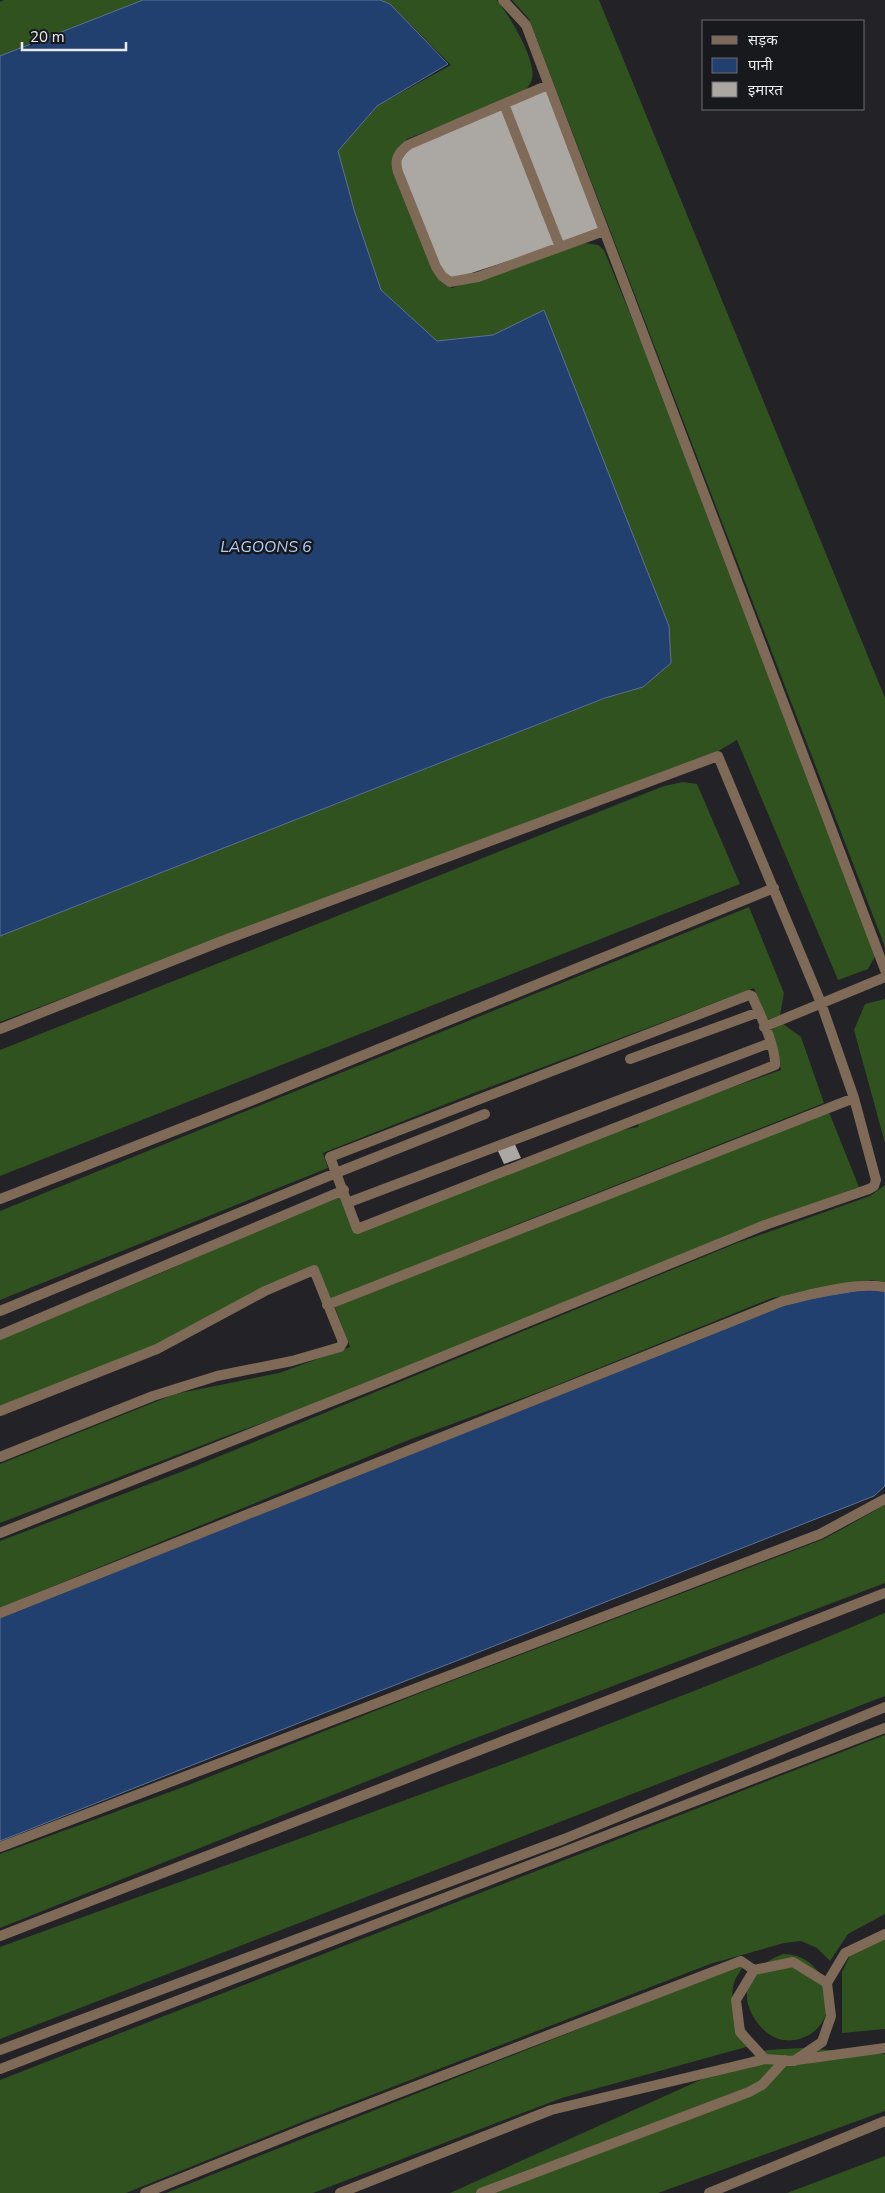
<svg xmlns="http://www.w3.org/2000/svg" width="885" height="2193" font-family="'Nunito Sans','Noto Sans Devanagari',sans-serif">
<rect width="100%" height="100%" fill="#222227"/>
<!-- forest -->
<path fill="#2f521f" d="M4 0H143L0 56V2Z
M380 0H497C508 14 537 60 532 79 531 84 526 89 524 93L407 139 399 146 393 155 443 281 452 288 585 243 598 245 604 250 644 348 877 953 868 969 838 980 737 740 720 750 0 1022V936L606 698 643 687 670 663 669 626 544 311 493 335 437 341 381 290 355 213 338 151 377 106 451 65 390 4Z
M512 0H599L883 693 885 699V947L529 19Z
M683 782 697 784 740 884 0 1176V1050L631 799 664 786Z
M749 907 784 993 780 1015 767 1020 754 988 474 1093 323 1153 328 1168 0 1300V1211Z
M885 999V1143L854 1030 865 1004Z
M783 1024 801 1037 824 1103 500 1231 329 1302 317 1270 156 1345 0 1406V1339L161 1273 342 1194 356 1233 612 1132 638 1127 639 1121 781 1070 771 1030Z
M829 1112 859 1187 737 1231 382 1380 229 1435 0 1523V1464L175 1394 279 1373 350 1347 335 1307Z
M885 1185V1282L871 1280 772 1298 542 1391 411 1439 0 1608V1541L186 1470 737 1243 870 1196Z
M885 1505V1583L460 1744 0 1928V1854L186 1786 415 1695 824 1539Z
M885 1613V1696L0 2039V1947C296 1839 595 1736 885 1613Z
M885 1735V1914L848 1934 830 1961 817 1948 801 1941 784 1943 710 1964 307 2120 126 2193H0V2080Z
M885 1931V2029L842 2033V1972L856 1943Z
M783 1954C833 1954 847 2030 795 2040 781 2042 770 2037 761 2027 734 1997 748 1967 783 1954Z
M745 1963C742 1968 738 1974 735 1980 726 2003 742 2027 757 2044L562 2098 313 2193H166Z
M801 2048 885 2054V2111L658 2193H450L767 2050Z
M885 2156V2193H787Z"/>
<!-- water -->
<path fill="#21406f" stroke="#5d7395" d="M143 0H380L390 4 448 64 377 106 338 151 355 213 381 290 437 341 493 335 544 310 669 626 671 663 643 687 605 698 0 936V56Z
M867 1289 885 1291V1486L874 1496 0 1841V1617L784 1303Z"/>
<!-- building -->
<path fill="#aba7a2" d="M547 86 602 229 562 244 505 104Z
M502 108 558 245 453 279 442 273 399 163 411 146Z
M513 1140 521 1158 504 1164 496 1147Z"/>
<g fill="none" stroke-linecap="round" stroke-linejoin="round">
<!-- service -->
<path stroke="#7e6a56" stroke-width="10" d="M503 0 526 25 885 970
M548 85 408 145C398 153 394 159 398 172L436 267 442 276 450 282 478 277 604 231
M504 104 560 247
M749 995 752 996C760 1014 776 1047 775 1065L357 1229 330 1157Z
M764 1027 885 977
M0 1029 222 941 718 756 821 1003 854 1098 876 1180 874 1186 869 1189 765 1225 383 1381 0 1533
M630 1059 759 1012
M0 1199 253 1100 774 888
M347 1203 770 1043
M327 1305 854 1098
M0 1311 336 1173 485 1114
M0 1335 344 1190
M0 1411 157 1349 265 1291 314 1270 343 1342 340 1347 292 1361 217 1376 153 1396 0 1457
M0 1613 783 1301C814 1294 854 1282 885 1287
M0 1847 820 1534 885 1499
M0 1936 885 1593
M827 1983 793 1962 754 1970 736 2000 740 2032 765 2059 794 2061 822 2042 831 2016 827 1983 845 1953 885 1934
M0 2050 564 1839 885 1707
M797 2060 885 2048
M0 2069 885 1728
M145 2193 307 2128 741 1961 754 1970
M340 2193 551 2110 765 2059
M481 2193 749 2092 762 2085 785 2060"/>
<!-- minor -->
<path stroke="#7e6a56" stroke-width="10" d="M709 2193 885 2121"/>
</g>
<g text-anchor="middle" stroke-width="5" stroke-linejoin="round" paint-order="stroke">
<!-- water labels -->
<g font-size="16" font-style="italic" fill="#b0cdfb" stroke="#18191d">
<text x="266" y="552">LAGOONS 6</text>
</g>
</g>
<!-- legend -->
<rect x="702" y="20" width="162" height="90" fill="#18191d" stroke="#6c6d70"/>
<rect x="712" y="36" width="25" height="8" fill="#7e6a56" stroke="#6c6d70"/>
<text x="748" y="45" font-size="15" fill="#e9eaed">सड़क</text>
<rect x="712" y="58" width="25" height="15" fill="#21406f" stroke="#6c6d70"/>
<text x="748" y="70" font-size="15" fill="#e9eaed">पानी</text>
<rect x="712" y="82" width="25" height="15" fill="#aba7a2" stroke="#6c6d70"/>
<text x="748" y="95" font-size="15" fill="#e9eaed">इमारत</text>
<!-- scale -->
<path d="M22 42v8h104v-8" fill="none" stroke="#e9eaed" stroke-width="2.5"/>
<text x="30" y="42" font-size="15" fill="#e9eaed" stroke="#18191d" stroke-width="4" paint-order="stroke">20 m</text>
</svg>
